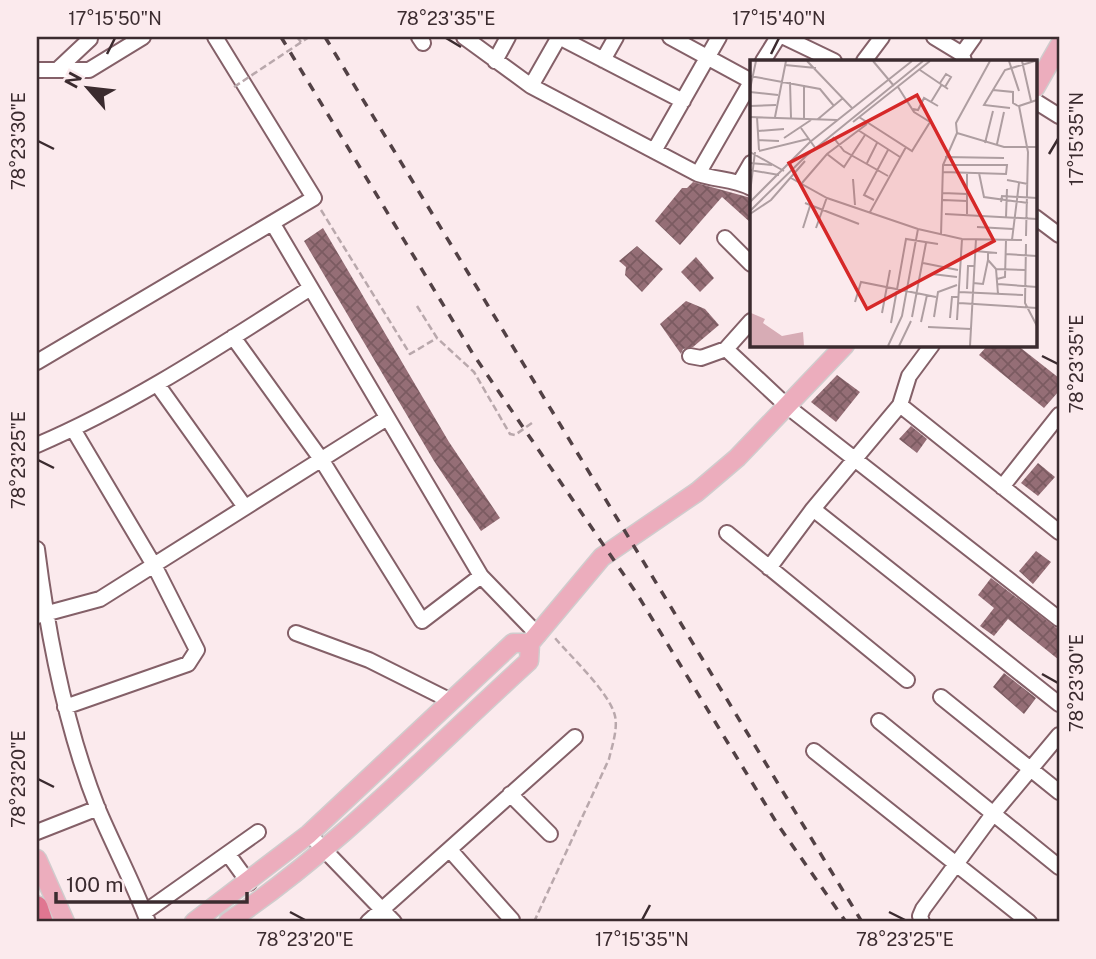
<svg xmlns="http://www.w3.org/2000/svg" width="1096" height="959" font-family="'Public Sans',sans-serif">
<defs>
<pattern id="building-cross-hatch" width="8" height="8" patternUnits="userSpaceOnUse" patternTransform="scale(1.75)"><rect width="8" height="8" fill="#956e76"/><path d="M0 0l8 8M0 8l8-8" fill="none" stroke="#7b5b61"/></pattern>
</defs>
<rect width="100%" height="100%" fill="#fbeaed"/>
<!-- building -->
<path fill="url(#building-cross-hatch)" d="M693 182 751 198V223L722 197 680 245 655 221 682 188H687Z
M323 228 449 442 500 518 481 531 434 461 304 241Z
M637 246 663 269 642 292 625 275 626 267 619 261Z
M696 257 714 278 700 292 681 272Z
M686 301 705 309 719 325 693 347 683 349 681 354 660 324Z
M988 345H1017L1059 378V391L1044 408 979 355Z
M837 375 860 392 836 422 811 402Z
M911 426 927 439 917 453 899 439Z
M1038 463 1055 477 1038 496 1021 483Z
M1036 551 1051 562 1033 584 1019 571Z
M991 578 1059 630V660L1008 619 994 636 980 626 994 608 978 595Z
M1004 673 1036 698 1024 714 993 687Z"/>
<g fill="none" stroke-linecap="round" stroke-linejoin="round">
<!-- minor casing -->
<g stroke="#846068" stroke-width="18">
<path id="minor" d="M419 37 423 43
M464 37 531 86 698 174C716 180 735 179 751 188
M559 37 683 101
M670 37 751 81
M784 37 834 61
M934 37 962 54 964 61
M962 54 974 37
M603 60 616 37
M495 61 508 37
M763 61 778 37
M864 61 882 37
M37 70H89L143 37
M57 70 90 39 88 37
M531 86 559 37
M1035 101 1059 116
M654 151 719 37
M698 174 751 82
M740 182 751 163
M1035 217 1059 235
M273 224 481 576 538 635
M725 238 751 264
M751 321 726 349 788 407 1059 619
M233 337 321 459 422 621 481 576
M932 345 909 376 900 405 813 509 1059 704
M690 356 701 358 726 349
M37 362 314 198 215 37
M157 384 245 507
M900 405 1059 532
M37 445C133 404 221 345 309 289
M1002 487 1059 415
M727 533 907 680
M37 549C48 637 65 726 98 809 114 847 134 884 148 922
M769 568 813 509
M37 616 100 599 387 418
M296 633 369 660 451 701
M941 697 1059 792
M65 707 188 664 197 650 155 567 73 429
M879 721 1059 867
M814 751 1029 922
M510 794 550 834
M37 832 98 808
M309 834 394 922
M450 850 512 920
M228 854 249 883
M145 912 258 832
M368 922 575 737
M922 922 920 916 923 909 993 814 1059 735"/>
</g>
<!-- major casing -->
<g stroke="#d0cccd" stroke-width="21">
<path id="major" d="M1035 88 1059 46
M37 859 65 922
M194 922 309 834 513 643H530
M228 922C337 849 431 750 529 661L530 643 602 557 697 492 737 458 845 345"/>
</g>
<!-- highway casing -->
<g stroke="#d0cccd" stroke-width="24">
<path id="highway" d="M37 907 42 922"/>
</g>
<!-- path -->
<path stroke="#b9a8ac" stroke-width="2.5" stroke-dasharray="7 3.5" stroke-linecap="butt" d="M297 37 301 42
M321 210 410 354 437 338
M417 306 437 338 474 372 510 434 515 435 532 423 531 420
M534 922 609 759C612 746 618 729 615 716 610 693 571 657 555 638"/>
<!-- minor -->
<use href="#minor" stroke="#fff" stroke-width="14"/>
<!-- major -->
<use href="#major" stroke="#ecadbd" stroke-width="18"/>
<!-- highway -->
<use href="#highway" stroke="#e07691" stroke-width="21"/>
<!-- rail -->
<path stroke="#524145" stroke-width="3.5" stroke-dasharray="9 9" stroke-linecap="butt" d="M281 37 473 354 637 594 778 825 846 922
M325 37 862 922"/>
<!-- path-bridge -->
<path stroke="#b9a8ac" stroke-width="2.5" stroke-dasharray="7 3.5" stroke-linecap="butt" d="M234 87 309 37"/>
</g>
<!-- ticks -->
<path fill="none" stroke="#3b2b2f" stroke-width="2.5" d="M446 38 461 47M107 54 115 38M771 54 779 38M38 141 54 149M1049 154 1058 139M1042 356 1058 364M38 460 54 468M1042 674 1058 683M38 779 54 787M290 912 305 920M889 912 905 920M642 920 650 905"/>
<!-- overview -->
<g transform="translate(750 60)">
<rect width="287" height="287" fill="#fbeaed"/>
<path d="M0 246 1 253 15 259 13 263 32 276 53 272 54 286H0Z" fill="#d7acb5"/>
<path fill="none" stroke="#ae9ea1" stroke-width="2" d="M57 1 102 48M123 1 144 26M240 1 206 63 207 73 254 87H287M259 1 269 31M272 1 281 41M35 5 66 8M170 10 198 29M0 16 70 29 84 46M40 22 41 58M190 23 196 14 201 17 195 27M0 29 6 1M243 30 263 32V43L268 46M0 32 28 35M181 42 192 24M0 46 26 45M260 48 234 45 255 10 285 1M163 49 168 50 174 38 188 46M0 57 87 60M7 57 9 90M25 57 36 1M109 57 162 91 180 62 164 52 148 27M54 58V25M68 59 93 38M103 62 180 1M51 68 66 89M108 70 150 97M8 71 34 69M83 77 94 91 138 116M34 78 61 60M8 80 29 81M235 83 243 51M247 84 254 52M9 91 58 79M0 92 34 111M77 94 94 107 115 75M195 97 254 98M0 103 22 105M117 103 127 83M0 110 29 115M193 112 256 114 257 105H193M217 113V154M229 113 234 137 278 143M41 118 77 138 168 169 212 179 272 180M103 119 105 145M257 120 278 124M52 123 77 94 117 64M0 133 5 92M193 133 217 134M124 140 114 135 138 90M193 140 217 141M0 142 60 82 162 1M251 142 252 136 287 138M55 143 109 164M0 151 56 96 173 1M120 152 156 87M0 154 21 140 55 101M195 154 287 159M256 157 257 129M227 167 263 169M53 168 60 146M66 168 77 137M191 175 193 105 207 73M276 176 278 92 269 46 287 40M262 180 269 123M276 184 275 243 287 266M225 191 247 193M238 192V200L246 209 248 234M255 194 287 196M173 203 208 210M246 209 275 210M182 214 207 217M247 219 255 217 256 180M223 223 233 224 238 200M248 224 287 227M217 229 218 206H225M209 232 273 235M105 242 111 222 186 237M209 243 287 248M132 253 140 210M162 257 176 183M184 257 188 232 207 225M200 258 202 237H208M207 260 212 179M171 262 177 235M141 263 156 179 188 184M178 267 221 269M138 286 152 256 168 169M149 286 161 261M220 286 226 179"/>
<path fill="#d62828" fill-opacity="0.15" stroke="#d62828" stroke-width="3.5" d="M167 35 244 181 117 249 39 103Z"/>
<rect width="287" height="287" fill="none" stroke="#3b2b2f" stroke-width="3.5"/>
</g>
<!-- border -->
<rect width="1096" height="959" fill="none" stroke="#fbeaed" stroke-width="77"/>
<!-- north arrow -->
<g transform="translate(88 88) rotate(298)" stroke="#fbeaed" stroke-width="5" paint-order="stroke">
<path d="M0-5L12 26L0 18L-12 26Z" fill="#3b2b2f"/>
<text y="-10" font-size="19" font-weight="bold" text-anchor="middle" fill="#3b2b2f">N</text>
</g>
<!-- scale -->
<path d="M56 892v10h191v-10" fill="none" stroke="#3b2b2f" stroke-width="3.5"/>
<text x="66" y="892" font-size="21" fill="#3b2b2f" stroke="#fbeaed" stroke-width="5" paint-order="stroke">100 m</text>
<rect x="38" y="38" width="1020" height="882" fill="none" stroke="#3b2b2f" stroke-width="2.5"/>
<g font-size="18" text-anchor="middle" fill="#3b2b2f">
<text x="115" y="25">17°15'50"N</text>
<text x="446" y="25">78°23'35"E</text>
<text x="779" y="25">17°15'40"N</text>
<text transform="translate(1077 139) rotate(-90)" y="6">17°15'35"N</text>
<text transform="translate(19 141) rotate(-90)" y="6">78°23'30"E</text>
<text transform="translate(1077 364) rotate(-90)" y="6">78°23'35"E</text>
<text transform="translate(19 460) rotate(-90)" y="6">78°23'25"E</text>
<text transform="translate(1077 683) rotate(-90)" y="6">78°23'30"E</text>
<text transform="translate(19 779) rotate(-90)" y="6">78°23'20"E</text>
<text x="305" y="946">78°23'20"E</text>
<text x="642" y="946">17°15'35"N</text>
<text x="905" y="946">78°23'25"E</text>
</g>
</svg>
